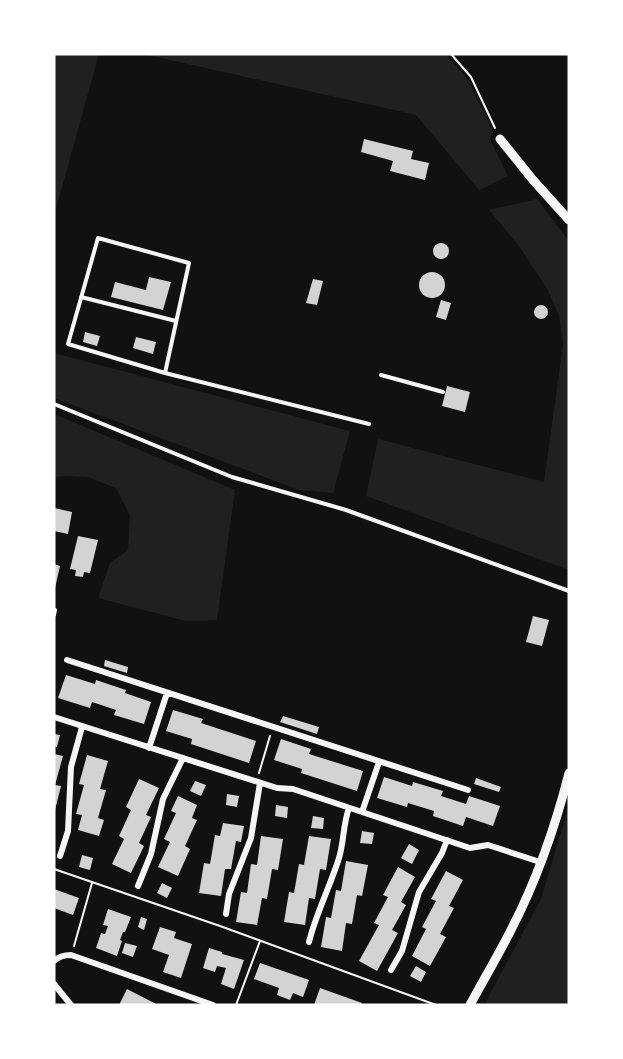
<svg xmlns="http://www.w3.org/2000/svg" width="623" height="1059" font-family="Roboto,sans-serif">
<rect width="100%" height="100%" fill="#111"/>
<!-- green -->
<path fill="#202020" d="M54 54H99L54 216Z
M143 54H446L468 80 493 131 490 139 508 176 479 190 416 115Z
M537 199 569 241V570L366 496 378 439 544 482 563 344 559 316 548 290 519 246 489 210Z
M54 353 350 431 333 493 299 490 54 398Z
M54 414 235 490 217 620 186 621 98 598 110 563 128 550 130 515 116 488 88 477 65 476 54 477Z
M569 805V1005H484L541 899Z"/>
<!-- building -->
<path fill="#d3d3d3" d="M364 139 413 151 411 159 429 163 425 180 390 171 393 161 361 152Z
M433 251a8 8 0 1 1 16 0a8 8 0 1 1-16 0Z
M419 285a13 13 0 1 1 26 0a13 13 0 1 1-26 0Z
M149 277 171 282 163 310 111 297 115 282 146 290Z
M313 279 323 281 317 305 306 303Z
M441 300 451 303 446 320 436 317Z
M534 312a7 7 0 1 1 14 0a7 7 0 1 1-14 0Z
M85 332 100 336 97 346 83 342Z
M136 337 156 342 153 354 133 348Z
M447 386 470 392 465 412 442 406Z
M54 508 72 512 68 534 54 531Z
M78 536 98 540 90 573 84 572 83 577 75 576 76 570 70 569Z
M54 564 60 566 55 588H54Z
M533 616 549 620 542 646 526 642Z
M105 660 128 667 127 673 104 666Z
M66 675 95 684 96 680 126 690 125 693 151 702 144 724 114 715 116 710 92 702 90 708 58 698Z
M173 710 203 719 201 723 256 741 249 763 191 744 192 739 166 731Z
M283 716 319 727 317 734 280 722Z
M54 734 60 735 57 747 54 746Z
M281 739 311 749 309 754 363 771 357 791 301 773 302 769 274 760Z
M54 754 63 756 55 785 61 786 55 810Z
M87 755 108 761 100 789 106 790 98 818 104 820 99 836 78 830 82 815 76 814 84 785 79 784Z
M384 777 412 786 413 782 443 791 441 796 466 804 469 796 500 806 493 826 466 817 463 826 433 816 434 811 408 803 407 807 377 798Z
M476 778 501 787 499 792 474 784Z
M139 779 159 788 146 815 151 817 139 843 144 846 131 873 112 864 124 839 119 836 131 810 126 807Z
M195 781 206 785 201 796 190 791Z
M227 794 239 796 237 807 226 805Z
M178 796 197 805 192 818 197 820 185 846 190 849 178 876 158 867 170 842 164 839 176 813 171 811Z
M276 805 288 807 287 818 275 816Z
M313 816 324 818 323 829 311 828Z
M223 823 244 826 241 842 236 841 231 869H225L221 896 199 893 204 863 210 864 215 835 220 836Z
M362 831 374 833 372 844 360 843Z
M261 836 283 839 278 870 272 869 267 899 262 898 257 925 236 922 241 892 247 893 251 864 257 865Z
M309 836 331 839 326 870 320 869 315 899 309 898 305 925 284 922 289 892 294 893 299 864 304 865Z
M409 844 419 850 412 864 401 858Z
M82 855 93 858 90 870 79 867Z
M346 861 368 865 362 896 357 895 352 924 346 923 342 951 321 947 326 917 331 918 336 890 341 891Z
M398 867 415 877 401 902 406 905 392 930 398 933 377 971 359 961 379 925 374 923 388 897 383 895Z
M446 871 463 880 449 906 454 908 440 934 446 937 430 966 412 956 426 929 422 927 436 901 431 899Z
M162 883 172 888 167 898 157 893Z
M54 889 79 898 73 915 54 908Z
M108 909 131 917 125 932H123L120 940 122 941 117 956 96 948 101 933 105 934 108 926 103 925Z
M141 917 147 919 144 930 138 927Z
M160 927 176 932 174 938 192 944 181 978 163 972 169 955 152 949Z
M125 943 137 946 133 957 122 953Z
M209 948 222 952V954L244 960 234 989 221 984 226 968 217 966 215 972 203 968Z
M260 963 309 980 303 997 293 993 290 1000 277 995 279 988 254 979Z
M416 966 426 972 421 982 410 976Z
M320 988 362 1003 361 1005H314Z
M127 989 158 1005H119Z"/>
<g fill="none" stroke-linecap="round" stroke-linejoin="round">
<!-- path -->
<path stroke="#f5f5f5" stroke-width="2" d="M451 54 471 77 495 128
M259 773 270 736
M54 869 220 926 436 1005
M74 946 92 883
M236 1005 260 941"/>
<!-- service -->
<path stroke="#f5f5f5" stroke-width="4" d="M81 297 176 321
M165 373 68 344 98 238 189 263 165 373 369 424
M381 375 443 392
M54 404 232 477 346 510 569 591
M54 610H55L54 615"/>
<!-- minor -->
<path stroke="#f5f5f5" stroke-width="6" d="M67 660 468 790
M54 717 277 788 293 789 470 848 488 845 540 862
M149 748 167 693
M362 812 379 762
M60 856 68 831 71 767 82 727
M138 886 151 854 163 799 183 758
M226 914 229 894 251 838 260 783
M309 942C316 913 330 887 339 858 344 842 343 824 349 808
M54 961C59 956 64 955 71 955L213 1005
M391 970 402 951 419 892 442 853 447 840
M54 984 71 1005"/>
<!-- tertiary -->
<path stroke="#f5f5f5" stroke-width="9" d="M500 139 533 180 569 220
M470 1005C483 981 497 957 510 932 536 882 555 828 569 773"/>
</g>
<!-- border -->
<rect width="623" height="1059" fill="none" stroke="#ffffff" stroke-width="111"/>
</svg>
